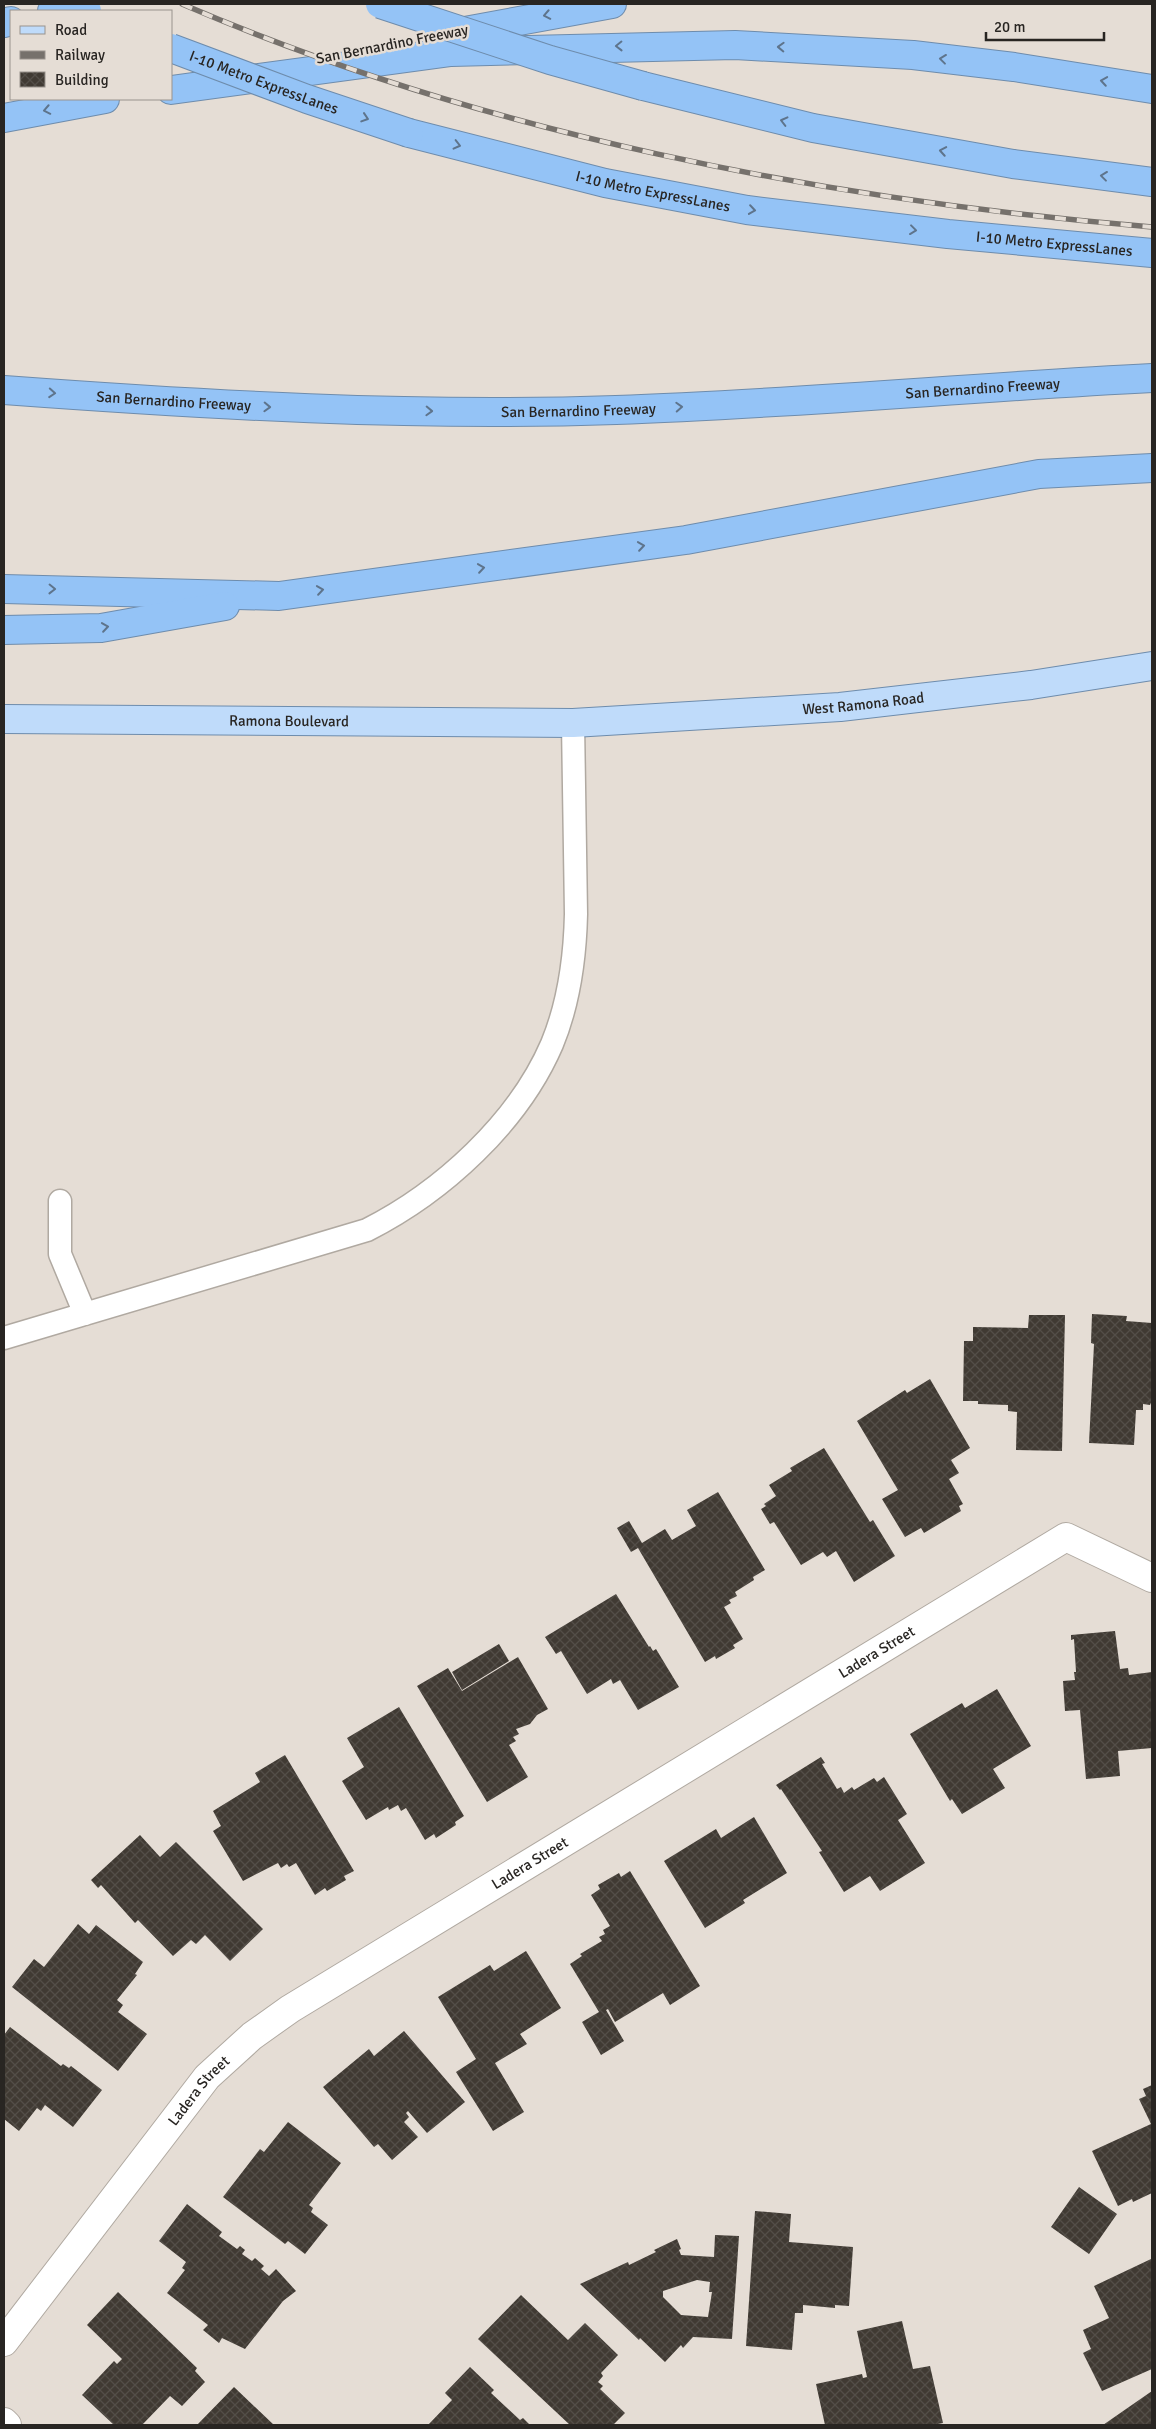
<svg xmlns="http://www.w3.org/2000/svg" width="1156" height="2429" font-family="Signika,sans-serif">
<defs>
<pattern id="building-cross-hatch" width="8" height="8" patternUnits="userSpaceOnUse" patternTransform="scale(1.25)"><rect width="8" height="8" fill="#403a33"/><path d="M0 0l8 8M0 8l8-8" fill="none" stroke="#534e48"/></pattern>
</defs>
<rect width="100%" height="100%" fill="#e5ddd5"/>
<!-- building -->
<path fill="url(#building-cross-hatch)" fill-rule="evenodd" d="M1092 1314 1127 1316 1126 1321 1152 1323V1400L1150 1405 1143 1404V1410H1136L1134 1445 1089 1443 1094 1344 1091 1343Z
M1029 1315H1065L1062 1451 1016 1450 1017 1412 1008 1411V1405L978 1404V1401H963L964 1341H973V1327L1028 1328Z
M930 1379 970 1448 951 1460 959 1473 949 1479 963 1504 959 1506 961 1511 924 1533 921 1528 905 1537 882 1499 898 1490 857 1421 905 1390 907 1393Z
M824 1448 870 1522 873 1520 895 1556 854 1582 836 1551 827 1557 823 1552 801 1565 774 1522 770 1524 761 1509 766 1506 764 1504 776 1496 769 1485 792 1471 790 1468Z
M718 1492 765 1570 753 1577 754 1580 735 1592 737 1596 729 1600 731 1603 724 1607 743 1639 733 1645 735 1648 716 1659 715 1656 705 1662 638 1548 631 1552 617 1528 629 1521 642 1543 665 1529 672 1540 696 1526 687 1510Z
M616 1594 649 1647 650 1646 653 1651 656 1649 679 1687 638 1710 620 1680 613 1684 611 1679 587 1694 561 1651 556 1654 545 1637Z
M1115 1631 1120 1669 1128 1668 1129 1675 1152 1672V1748L1118 1751 1120 1776 1086 1779 1080 1710 1065 1711 1063 1681 1075 1680 1074 1672H1076L1074 1639 1071 1640V1635Z
M499 1644 509 1661 462 1690 452 1672Z
M518 1657 548 1709 537 1715 530 1724 516 1729 519 1734 513 1737 516 1741 509 1745 528 1777 487 1802 417 1686 448 1668 462 1691Z
M997 1689 1031 1746 993 1769 1005 1788 962 1814 952 1799 950 1801 910 1734 962 1703 965 1708Z
M399 1707 464 1816 455 1822 456 1825 436 1838 434 1834 425 1840 406 1808 401 1811 398 1805 389 1810 388 1807 366 1820 342 1781 364 1767 347 1738Z
M285 1755 354 1871 344 1876 346 1880 327 1891 325 1888 315 1895 296 1863 289 1867 287 1864 281 1868 278 1863 243 1881 213 1831 221 1826 213 1811 260 1782 255 1773Z
M821 1757 825 1763 822 1764 837 1789 841 1787 844 1793 852 1787 854 1790 874 1778 877 1782 884 1777 907 1814 898 1820 925 1863 880 1891 870 1876 844 1892 819 1852 822 1851 781 1789 780 1790 776 1785Z
M754 1817 787 1873 743 1900 745 1903 705 1928 664 1861 716 1829 721 1838Z
M140 1835 160 1857 176 1842 263 1929 230 1961 205 1935 196 1944 191 1940 173 1956 138 1920 135 1923 101 1885 98 1888 91 1880Z
M630 1871 700 1986 670 2005 663 1993 615 2022 608 2009 606 2010 624 2041 601 2055 582 2022 599 2012 570 1964 582 1956 580 1954 602 1941 599 1937 605 1934 603 1930 610 1926 591 1895 600 1889 598 1885 619 1873 621 1877Z
M78 1924 89 1934 96 1925 143 1962 135 1974 137 1975 117 2000 123 2005 118 2012 147 2034 118 2071 12 1987 34 1959 44 1967Z
M526 1951 561 2008 520 2034 527 2044 495 2063 524 2112 493 2131 456 2072 476 2059 438 1997 490 1965 494 1971Z
M10 2027 61 2066 63 2064 69 2068 71 2066 102 2090 73 2127 45 2105 41 2111 37 2108 19 2131 4 2119V2035Z
M404 2031 465 2102 427 2133 408 2111 406 2113 409 2117 404 2122 418 2137 392 2160 378 2144 374 2147 323 2087 369 2049 374 2056Z
M1152 2085V2193L1133 2202 1132 2199 1118 2206 1092 2151 1151 2124 1139 2099 1146 2096 1143 2089Z
M288 2122 341 2163 309 2205 313 2208 311 2212 328 2225 305 2254 288 2241 285 2244 223 2197 260 2149 264 2152Z
M1079 2187 1117 2214 1089 2254 1051 2227Z
M187 2204 222 2232 219 2236 237 2249 240 2246 245 2250 242 2254 252 2261 255 2258 264 2266 261 2269 269 2276 276 2269 296 2291 283 2301 245 2349 222 2338 219 2343 203 2330 208 2325 167 2293 185 2270 182 2268 186 2262 159 2241Z
M755 2211 791 2214 789 2242 853 2247 849 2306 835 2305V2308L803 2305V2313H795L792 2350 746 2346Z
M715 2235 739 2236 732 2339 693 2337 683 2348 681 2345 665 2362 640 2338 639 2340 580 2284 628 2262 629 2265 656 2252 654 2250 677 2239 681 2249 679 2250 681 2255 714 2257ZM697 2280 710 2282 709 2292H712L708 2317 681 2315 663 2297V2291Z
M1151 2259 1152 2369 1102 2391 1083 2353 1091 2349 1083 2330 1109 2318 1094 2286Z
M118 2292 197 2368 195 2371 205 2382 182 2406 170 2396 142 2425H114L82 2395 114 2361 117 2364 122 2359 87 2325Z
M521 2295 568 2340 585 2323 618 2355 601 2373 603 2376 598 2382 603 2386 600 2389 625 2413 613 2425H570L478 2339Z
M902 2321 913 2369 930 2366 943 2423 932 2425H825L816 2384 862 2374 863 2378 867 2377 857 2331Z
M470 2367 494 2390 491 2393 520 2420 523 2418 530 2425H428L452 2400 445 2393Z
M234 2387 274 2425H197Z
M1152 2391V2425H1103Z"/>
<g fill="none" stroke-linecap="round" stroke-linejoin="round">
<!-- lane casing -->
<g stroke="#b0a9a1" stroke-width="25">
<path id="lane" d="M60 1201V1254L85 1314
M4 1338 367 1230C442 1192 518 1123 552 1044 569 1003 575 958 576 914L573 723"/>
</g>
<!-- street casing -->
<g stroke="#b0a9a1" stroke-width="30">
<g id="street">
<path id="s1" d="M4 2342 207 2077 252 2036 290 2009 1066 1537 1152 1578"/>
<path d="M4 2422 7 2425"/>
</g>
</g>
<!-- primary casing -->
<g stroke="#6e8cac" stroke-width="30">
<g id="primary">
<path id="s2" d="M4 719 573 723 840 707 1031 685 1152 666"/>
</g>
</g>
<!-- highway casing -->
<g stroke="#6e8cac" stroke-width="30">
<g id="highway">
<path d="M52 11 83 4"/>
<path d="M4 23 11 21"/>
<path d="M454 33 612 4"/>
<path d="M643 86 813 128 1013 164 1152 182"/>
<path d="M171 90 451 52 735 45 913 55 1014 67 1152 89"/>
<path d="M4 118 105 99"/>
<path id="s3" d="M409 133 605 183 747 210 948 234 1152 253"/>
<path id="s4" d="M4 390C207 405 412 417 616 410 795 404 973 387 1152 378"/>
<path d="M4 589 279 596 686 540 1039 474 1152 468"/>
<path d="M4 630 101 628 225 606"/>
</g>
</g>
<!-- lane -->
<use href="#lane" stroke="#fff" stroke-width="22"/>
<!-- street -->
<use href="#street" stroke="#fff" stroke-width="28"/>
<!-- primary -->
<use href="#primary" stroke="#bfdbfa" stroke-width="28"/>
<!-- highway -->
<use href="#highway" stroke="#94c3f6" stroke-width="28"/>
<!-- rail casing -->
<g stroke="#76716c" stroke-width="5.5">
<path id="rail" d="M182 4C485 134 825 200 1152 227"/>
</g>
<!-- rail -->
<use href="#rail" stroke="#e5ddd5" stroke-width="4" stroke-dasharray="11" stroke-linecap="butt"/>
<!-- highway-bridge casing -->
<g stroke="#6e8cac" stroke-width="30" stroke-linecap="butt">
<g id="highway-bridge">
<path d="M70 4 87 11"/>
<path d="M380 4 550 60 643 86"/>
<path id="s5" d="M171 48 307 99 409 133"/>
</g>
</g>
<!-- highway-bridge -->
<use href="#highway-bridge" stroke="#94c3f6" stroke-width="28"/>
</g>
<!-- one-way arrows -->
<defs><path id="oneway-chevron" d="M-2-3.5L2.5 0L-2 3.5" fill="none" stroke-width="1.6" stroke-linecap="round" stroke-linejoin="round" transform="scale(1.25)"/></defs>
<g stroke="#5e748c">
<use href="#oneway-chevron" transform="translate(547 15) rotate(169)"/>
<use href="#oneway-chevron" transform="translate(619 46) rotate(179)"/>
<use href="#oneway-chevron" transform="translate(781 47) rotate(-178)"/>
<use href="#oneway-chevron" transform="translate(943 59) rotate(-173)"/>
<use href="#oneway-chevron" transform="translate(1104 81) rotate(-171)"/>
<use href="#oneway-chevron" transform="translate(47 110) rotate(169)"/>
<use href="#oneway-chevron" transform="translate(365 118) rotate(18)"/>
<use href="#oneway-chevron" transform="translate(784 121) rotate(-166)"/>
<use href="#oneway-chevron" transform="translate(457 145) rotate(14)"/>
<use href="#oneway-chevron" transform="translate(943 151) rotate(-170)"/>
<use href="#oneway-chevron" transform="translate(1104 176) rotate(-173)"/>
<use href="#oneway-chevron" transform="translate(752 210) rotate(8)"/>
<use href="#oneway-chevron" transform="translate(913 230) rotate(7)"/>
<use href="#oneway-chevron" transform="translate(52 393) rotate(4)"/>
<use href="#oneway-chevron" transform="translate(267 407) rotate(2)"/>
<use href="#oneway-chevron" transform="translate(679 407) rotate(-3)"/>
<use href="#oneway-chevron" transform="translate(429 411) rotate(2)"/>
<use href="#oneway-chevron" transform="translate(641 546) rotate(-8)"/>
<use href="#oneway-chevron" transform="translate(481 568) rotate(-8)"/>
<use href="#oneway-chevron" transform="translate(52 589) rotate(1)"/>
<use href="#oneway-chevron" transform="translate(320 590) rotate(-8)"/>
<use href="#oneway-chevron" transform="translate(105 627) rotate(-8)"/>
</g>
<g text-anchor="middle" stroke-width="5" stroke-linejoin="round" paint-order="stroke">
<!-- street labels -->
<g font-size="15" fill="#282522" stroke="#e5ddd5">
<text transform="translate(392 44) rotate(-11)" y="5">San Bernardino Freeway</text>
<text dy="5" stroke="none"><textPath href="#s5" startOffset="99">I-10 Metro ExpressLanes</textPath></text>
<text dy="5" stroke="none"><textPath href="#s3" startOffset="251">I-10 Metro ExpressLanes</textPath></text>
<text dy="5" stroke="none"><textPath href="#s3" startOffset="656">I-10 Metro ExpressLanes</textPath></text>
<text dy="5" stroke="none"><textPath href="#s4" startOffset="980">San Bernardino Freeway</textPath></text>
<text dy="5" stroke="none"><textPath href="#s4" startOffset="170">San Bernardino Freeway</textPath></text>
<text dy="5" stroke="none"><textPath href="#s4" startOffset="575">San Bernardino Freeway</textPath></text>
<text dy="5" stroke="none"><textPath href="#s2" startOffset="860">West Ramona Road</textPath></text>
<text dy="5" stroke="none"><textPath href="#s2" startOffset="285">Ramona Boulevard</textPath></text>
<text dy="5" stroke="none"><textPath href="#s1" startOffset="1128">Ladera Street</textPath></text>
<text dy="5" stroke="none"><textPath href="#s1" startOffset="722">Ladera Street</textPath></text>
<text dy="5" stroke="none"><textPath href="#s1" startOffset="318">Ladera Street</textPath></text>
</g>
</g>
<!-- border -->
<rect width="1156" height="2429" fill="none" stroke="#282522" stroke-width="10"/>
<!-- legend -->
<rect x="10" y="10" width="162" height="90" fill="#e5ddd5" stroke="#99938d"/>
<rect x="20" y="26" width="25" height="8" fill="#bfdbfa" stroke="#99938d"/>
<text x="55" y="35" font-size="15" fill="#282522">Road</text>
<rect x="20" y="51" width="25" height="8" fill="#76716c" stroke="#99938d"/>
<text x="55" y="60" font-size="15" fill="#282522">Railway</text>
<rect x="20" y="72" width="25" height="15" fill="url(#building-cross-hatch)" stroke="#99938d"/>
<text x="55" y="85" font-size="15" fill="#282522">Building</text>
<!-- scale -->
<path d="M986 32v8h118v-8" fill="none" stroke="#282522" stroke-width="2.5"/>
<text x="994" y="32" font-size="15" fill="#282522" stroke="#e5ddd5" stroke-width="4" paint-order="stroke">20 m</text>
</svg>
